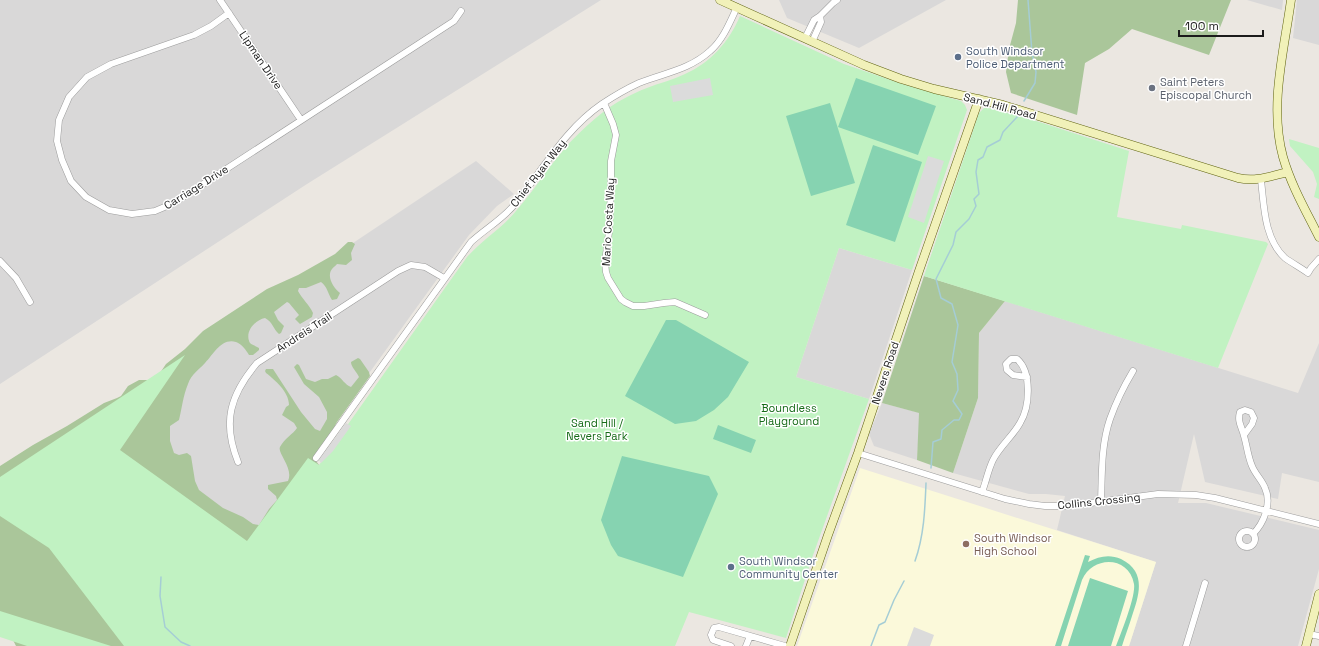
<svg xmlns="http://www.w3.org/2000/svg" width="1319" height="646" font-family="'Space Grotesk',sans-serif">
<rect width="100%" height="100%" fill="#ebe7e1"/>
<!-- residential -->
<path fill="#d9d8d8" d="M0 0H601L307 184 0 384Z
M779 0H946L859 48 787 18Z
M1247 0H1283L1282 10Z
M1297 0H1319V45L1293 38Z
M476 161 514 194 497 206 469 235 247 542 120 450 185 355Z
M839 248 912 270 869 399 796 377Z
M1005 301 1298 393 1319 343V482L1282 473 1278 499 1205 482 1194 434 1178 503H1206L1319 530V569L1298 646H1129L1156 562 1057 530 1065 496 1046 494H1029L953 473 978 398 979 333Z
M882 403 920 413 917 460 874 446 869 434Z"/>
<!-- education -->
<path fill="#fbf9da" d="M860 468 1156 562 1129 646H797Z"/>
<!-- forest -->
<path fill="#aac69a" d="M1018 0H1231L1209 55 1132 29 1109 49 1085 63 1077 115 1011 93 1006 72 1009 49 1016 23Z
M348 242H352L355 244 351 253 352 260 346 265 337 264C336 266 333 267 332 269 326 277 334 288 340 293L337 299 332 300C328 294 327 286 321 282L306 288H299L298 291C302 299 309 304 313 313L312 317 300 324 295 319 299 315 289 303 287 302 274 312 278 320 284 326 281 333 279 334C273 329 273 322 265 318 255 320 244 332 250 343 252 345 256 346 259 348V350L253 355H249C246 350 242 344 236 342 221 338 214 354 205 363 198 371 192 373 188 384 183 396 182 408 179 420L170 426V441L174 453 179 455 187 453 191 456 195 481 199 490 223 508 243 517 253 524 259 525 269 509 277 500 276 496 268 489V485L288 481C294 468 277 453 280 447 284 439 293 434 297 428L294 423 282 415 286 407 289 405C289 392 275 380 266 373L265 371 266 369H273L301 412 315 429 320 431 327 419V412L319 397 304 384 294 367 297 364 299 365 306 379 315 382 322 379H328L336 375C342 378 345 385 351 387L359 377C357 372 351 367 351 362L358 358 360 359 369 372 370 376 337 422 316 461 319 465H322L338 646H16L13 640 0 633V466L33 445 67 426 104 403 117 398 121 396 128 386 139 380H151L160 373 166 364 185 349 203 331 267 289 298 275 335 254Z
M924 276 1005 301 979 333 978 398 953 473 917 460 919 413 882 403Z"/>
<!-- park -->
<path fill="#c1f2c2" d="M740 16 844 64 905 85 961 101 965 105 967 110 912 270 839 248 796 377 869 399 812 558 786 638 689 612 675 646H124L49 548 0 516V477L185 355 120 450 247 541 308 458 319 465 467 257C482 240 502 228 516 211 532 193 545 172 561 153 573 138 587 125 602 113 616 102 631 94 647 88 659 83 673 80 685 74 710 63 729 42 740 16Z
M984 108H988L1030 119 1129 151 1117 217 1181 229 1182 225 1266 242 1268 244 1218 368 924 276 979 113Z
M1289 139 1319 148V199L1314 197 1317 184 1313 172 1290 146Z
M0 611 111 646H27L0 637Z"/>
<!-- pitch -->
<path fill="#86d3b1" d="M856 78 936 106 918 155 838 127Z
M830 103 855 183 811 196 786 116Z
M873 145 922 162 895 242 846 225Z
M666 320H676L749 362 728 397 714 410 696 421 675 424 625 396Z
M718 425 756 440 751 453 713 439Z
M622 456 709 476 718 494 683 577 618 556 611 545 601 520Z
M1085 555 1090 556 1088 562C1099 556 1110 554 1121 559 1147 572 1139 595 1132 616 1129 626 1125 636 1122 646H1116C1121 633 1136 596 1134 584 1129 556 1093 555 1082 580L1061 646H1055Z
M1090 578 1128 591 1111 646H1068Z"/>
<!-- parking -->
<path fill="#dbdbdb" d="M710 78 713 95 673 102 670 86Z
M928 156 944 161 924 223 908 217Z
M346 423 351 426 333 451 321 463 319 460Z
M914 627 934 635 930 646H907Z"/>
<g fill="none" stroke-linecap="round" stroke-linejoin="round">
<!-- stream -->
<path stroke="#a5cdd5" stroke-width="1.5" d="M1024 101 1035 83 1036 72 1032 53 1028 0
M931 468 933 442 941 439 942 430 954 420H959L962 414 953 401 958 390 957 374 952 362 958 325 952 304 941 298 936 279 953 245 956 232 969 219 976 206 974 199 979 194 976 172 978 160 983 157 987 147 1000 140 1003 132 1018 116
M915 561C924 536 925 509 926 483
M161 577 160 596 165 627 181 642 190 646
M871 646 879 625 885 622 894 600 904 581"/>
<!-- street casing -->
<g stroke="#9c9c9c" stroke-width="7">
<path id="street" d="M220 0 301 120
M229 13 211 26 194 35 111 64 87 77 69 97 59 120 57 141 62 160 71 181 86 197 109 210 132 214 155 211 174 203 454 21 461 11
M805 38 814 20 820 16 833 3 837 0
M812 42 821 22 820 16
M604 103 613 124 616 135 611 161V189L609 232 605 262 606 272 608 278 621 299 625 302 633 306H644L664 303 675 302 705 315
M1261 180C1264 205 1264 239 1285 258 1292 263 1301 268 1308 273L1311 268 1319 259
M0 261 16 278 30 302
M1244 435 1252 424 1254 418 1251 412 1245 410 1240 412C1237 422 1242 427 1244 436 1247 446 1248 457 1252 466 1255 474 1262 480 1265 488 1272 503 1264 523 1253 534
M858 453 1005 499 1029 504 1045 506H1068L1158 494 1196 495 1215 498 1319 524
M316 458 471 242C485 229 503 219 515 204 543 170 564 130 602 104 614 96 626 89 639 83 664 73 689 70 710 51 723 40 730 22 737 7
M238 462C222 422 230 395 257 363L398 271 411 265 425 267 444 278
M982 492C986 482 988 470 993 460 1000 446 1013 436 1020 423 1030 407 1032 372 1017 359H1011L1006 364 1007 370 1013 375 1027 377
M1101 502C1102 474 1101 445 1110 419 1116 402 1124 386 1133 371
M1239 539a8 8 0 1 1 16 0a8 8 0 1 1-16 0Z
M1309 634 1319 636
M731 646 713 640 711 635 714 628 719 627 785 646
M746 646 750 636
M1186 646 1205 583"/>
</g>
<!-- secondary casing -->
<g stroke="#5f6310" stroke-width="9">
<path id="secondary" d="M720 0 864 65 901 79 934 89 1003 105 1238 178C1256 182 1271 176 1288 172
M1291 0C1284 51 1269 106 1283 157 1291 185 1306 211 1319 237
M790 646 828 535 858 453 919 271 979 99
M1306 646 1319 594"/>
</g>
<!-- street -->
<use href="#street" stroke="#fff" stroke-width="6"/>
<!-- secondary -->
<use href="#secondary" stroke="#f1f1b9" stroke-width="8"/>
</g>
<!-- markers -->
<g fill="#5c6f8a" stroke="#fff" stroke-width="1.5">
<circle cx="958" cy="57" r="4"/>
<circle cx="731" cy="567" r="4"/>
</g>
<circle fill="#6b7280" stroke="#fff" stroke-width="1.5" cx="1152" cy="88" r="4"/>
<circle fill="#8d6e63" stroke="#fff" stroke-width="1.5" cx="966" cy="544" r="4"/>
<g text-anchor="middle" stroke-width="3" stroke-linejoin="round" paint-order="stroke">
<!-- service labels -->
<g font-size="11" fill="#4e5e75" stroke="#fff" text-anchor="start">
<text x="966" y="55">South Windsor<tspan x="966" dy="13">Police Department</tspan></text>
<text x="739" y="565">South Windsor<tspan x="739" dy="13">Community Center</tspan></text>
</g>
<!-- street labels -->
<g font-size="11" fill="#1b1b1b" stroke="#fff">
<text transform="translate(261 60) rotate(56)" y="4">Lipman Drive</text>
<text transform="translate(1000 106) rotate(15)" y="4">Sand Hill Road</text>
<text transform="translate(538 173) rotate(-52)" y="4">Chief Ryan Way</text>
<text transform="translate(196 187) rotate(-32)" y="4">Carriage Drive</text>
<text transform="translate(608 222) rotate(-87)" y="4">Mario Costa Way</text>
<text transform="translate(304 332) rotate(-33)" y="4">Andreis Trail</text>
<text transform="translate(885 373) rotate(-72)" y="4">Nevers Road</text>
<text transform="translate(1099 501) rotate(-6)" y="4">Collins Crossing</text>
</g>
<!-- worship labels -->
<g font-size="11" fill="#5b616d" stroke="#fff" text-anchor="start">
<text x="1160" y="86">Saint Peters<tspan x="1160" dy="13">Episcopal Church</tspan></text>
</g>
<!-- park labels -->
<g font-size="11" fill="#166b18" stroke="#fff">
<text x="789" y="412">Boundless<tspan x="789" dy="13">Playground</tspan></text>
<text x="597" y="427">Sand Hill /<tspan x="597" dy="13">Nevers Park</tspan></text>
</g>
<!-- education labels -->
<g font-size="11" fill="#785e54" stroke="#fff" text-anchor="start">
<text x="974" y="542">South Windsor<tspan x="974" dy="13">High School</tspan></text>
</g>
</g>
<!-- scale -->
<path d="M1179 30v6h84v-6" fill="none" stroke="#1b1b1b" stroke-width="2"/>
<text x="1185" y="30" font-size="12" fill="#1b1b1b" stroke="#ffffff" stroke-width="3" paint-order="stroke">100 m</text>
</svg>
